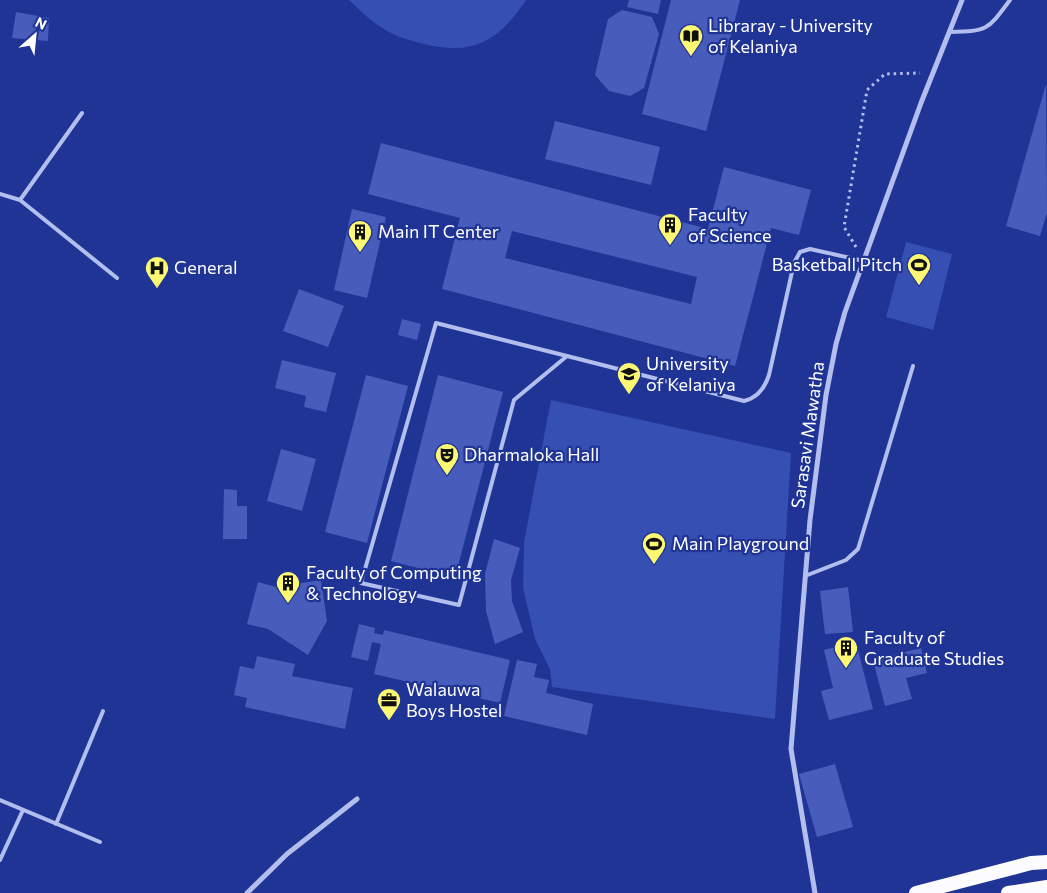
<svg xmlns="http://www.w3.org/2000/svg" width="1047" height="893" font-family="Commissioner,sans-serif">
<rect width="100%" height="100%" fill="#1f3495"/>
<!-- green -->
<path fill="#364fb3" d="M349 0H526C499 41 473 56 424 44 409 40 393 36 381 27 369 20 359 9 349 0Z
M906 242 952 254 933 330 886 317Z
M551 400 791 453 775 719 552 687 550 669 535 639 523 588 524 542Z"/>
<!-- building -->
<path fill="#485dbb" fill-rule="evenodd" d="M629 0H661L658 14 627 7Z
M671 0H740L706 131 642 114Z
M622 10 652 17 659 34 644 88 630 96 609 91 595 75 608 19Z
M16 12 49 18 48 41 12 38Z
M1046 84 1047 213 1040 236 1006 226Z
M555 121 660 147 651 185 545 159Z
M381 143 708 229 724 167 811 190 799 235 771 228 735 366 442 289 460 218 368 194ZM512 231 697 277 691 304 505 258Z
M352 209 386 217 367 298 334 290Z
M299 289 344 306 328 347 283 331Z
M402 319 421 324 417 340 398 335Z
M282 360 336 373 326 412 304 407 306 396 275 388Z
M366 375 408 386 367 543 325 532Z
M438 375 503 392 455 578 391 561Z
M281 449 316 459 302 511 267 501Z
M224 489 237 490V506H247V539H223Z
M494 539 520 548 511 580 512 601 523 632 495 644 486 611 485 574Z
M321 580 327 621 308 655 268 629 247 624 258 582 276 587Z
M848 587 853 632 825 634 820 591Z
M359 624 375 628 374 633 383 635 384 630 510 660 500 703 374 674 381 644 372 642 368 661 351 657Z
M856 642 873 709 829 720 821 691 833 688 824 650Z
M921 648 927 673 906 678 912 699 885 706 873 660Z
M257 656 295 664 292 676 353 688 345 729 245 707 247 698 234 695 240 666 254 669Z
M517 660 537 664 534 677 549 680 546 693 593 704 587 735 504 716Z
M835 764 853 827 817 837 799 774Z"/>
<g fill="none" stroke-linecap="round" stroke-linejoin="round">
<!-- path -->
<path stroke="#b2beee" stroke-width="3" stroke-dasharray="2.5 4" stroke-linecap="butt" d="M856 247 844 227 867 90 885 74 920 73"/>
<!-- service -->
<path stroke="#b2beee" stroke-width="4" d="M949 32C988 31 987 31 1010 0
M0 194 20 200 117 278
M20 200 82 113
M567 356 436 323 361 583 459 605 514 400 567 356 744 401C757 398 765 387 769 375L794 263 800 252 810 249 864 261
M805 576 846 560 858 549 913 366
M0 800 100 842
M56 824 103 711
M0 860 23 810"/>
<!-- minor -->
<path stroke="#b2beee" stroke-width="5" d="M247 893 287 854 357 799
M815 893 791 749 810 520 826 395 836 344 845 312 921 103 962 0"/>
<!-- trunk -->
<path stroke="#fcfcff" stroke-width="14" d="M916 893 1031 863 1047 862
M1008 893 1047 887"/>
</g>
<!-- icons -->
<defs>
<g id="library-pin" transform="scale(1.25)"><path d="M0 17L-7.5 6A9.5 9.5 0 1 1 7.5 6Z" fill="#fcf873" stroke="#1f3495"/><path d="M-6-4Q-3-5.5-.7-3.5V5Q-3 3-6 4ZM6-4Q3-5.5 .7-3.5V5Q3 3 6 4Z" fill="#111"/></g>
<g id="building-pin" transform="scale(1.25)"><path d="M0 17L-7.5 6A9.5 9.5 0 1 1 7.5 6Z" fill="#fcf873" stroke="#1f3495"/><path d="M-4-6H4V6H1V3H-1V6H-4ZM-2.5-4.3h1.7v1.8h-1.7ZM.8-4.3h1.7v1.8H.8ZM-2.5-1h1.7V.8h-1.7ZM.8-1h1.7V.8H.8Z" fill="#111"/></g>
<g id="stadium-pin" transform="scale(1.25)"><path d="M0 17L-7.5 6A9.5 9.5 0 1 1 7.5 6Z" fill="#fcf873" stroke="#1f3495"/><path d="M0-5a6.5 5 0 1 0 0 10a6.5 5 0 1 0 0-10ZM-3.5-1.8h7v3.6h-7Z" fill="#111"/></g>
<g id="hospital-pin" transform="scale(1.25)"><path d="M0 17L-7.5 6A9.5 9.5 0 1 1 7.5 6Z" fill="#fcf873" stroke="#1f3495"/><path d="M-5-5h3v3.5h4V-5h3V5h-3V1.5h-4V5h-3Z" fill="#111"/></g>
<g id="university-pin" transform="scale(1.25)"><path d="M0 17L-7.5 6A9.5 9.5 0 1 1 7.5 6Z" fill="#fcf873" stroke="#1f3495"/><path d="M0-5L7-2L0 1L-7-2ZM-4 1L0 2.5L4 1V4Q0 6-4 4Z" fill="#111"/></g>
<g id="theatre-pin" transform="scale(1.25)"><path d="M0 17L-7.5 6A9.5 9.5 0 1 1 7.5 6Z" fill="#fcf873" stroke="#1f3495"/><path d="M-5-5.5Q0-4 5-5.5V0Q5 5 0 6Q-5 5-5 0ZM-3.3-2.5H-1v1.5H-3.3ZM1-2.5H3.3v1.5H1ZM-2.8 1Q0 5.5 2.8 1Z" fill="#111"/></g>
<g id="office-pin" transform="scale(1.25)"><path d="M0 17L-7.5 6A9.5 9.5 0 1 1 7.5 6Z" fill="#fcf873" stroke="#1f3495"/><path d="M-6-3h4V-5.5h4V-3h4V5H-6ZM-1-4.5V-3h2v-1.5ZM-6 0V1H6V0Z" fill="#111"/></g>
</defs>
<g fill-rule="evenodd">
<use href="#library-pin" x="691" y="36"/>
<use href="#building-pin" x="670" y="225"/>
<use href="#building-pin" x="360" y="232"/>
<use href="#stadium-pin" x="919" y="265"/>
<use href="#hospital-pin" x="157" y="268"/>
<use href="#university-pin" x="629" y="374"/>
<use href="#theatre-pin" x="447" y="455"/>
<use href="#stadium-pin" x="654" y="544"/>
<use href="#building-pin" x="288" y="583"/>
<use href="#building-pin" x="846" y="648"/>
<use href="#office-pin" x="389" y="700"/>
</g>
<g text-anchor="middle" stroke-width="4.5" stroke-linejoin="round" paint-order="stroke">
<!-- poi labels -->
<g font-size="18" fill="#fff" stroke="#1f3495" text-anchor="start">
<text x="708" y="32">Libraray - University<tspan x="708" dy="21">of Kelaniya</tspan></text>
<text x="688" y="221">Faculty<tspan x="688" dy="21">of Science</tspan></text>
<text x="378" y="238">Main IT Center</text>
<text x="902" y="271" text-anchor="end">Basketball Pitch</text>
<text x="174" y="274">General</text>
<text x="646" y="370">University<tspan x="646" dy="21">of Kelaniya</tspan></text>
<text x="464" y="461">Dharmaloka Hall</text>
<text x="672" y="550">Main Playground</text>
<text x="306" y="579">Faculty of Computing<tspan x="306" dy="21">&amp; Technology</tspan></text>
<text x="864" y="644">Faculty of<tspan x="864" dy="21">Graduate Studies</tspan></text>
<text x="406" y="696">Walauwa<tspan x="406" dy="21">Boys Hostel</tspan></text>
</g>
<!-- street labels -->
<g font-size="18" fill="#fff" stroke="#1f3495">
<text transform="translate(808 435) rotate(-82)" y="6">Sarasavi Mawatha</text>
</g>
</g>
<!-- north arrow -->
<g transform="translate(35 35) rotate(27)" stroke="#1f3495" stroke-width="4" paint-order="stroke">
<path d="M0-4L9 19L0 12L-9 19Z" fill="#ffffff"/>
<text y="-8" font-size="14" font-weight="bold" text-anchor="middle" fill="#ffffff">N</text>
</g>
</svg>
